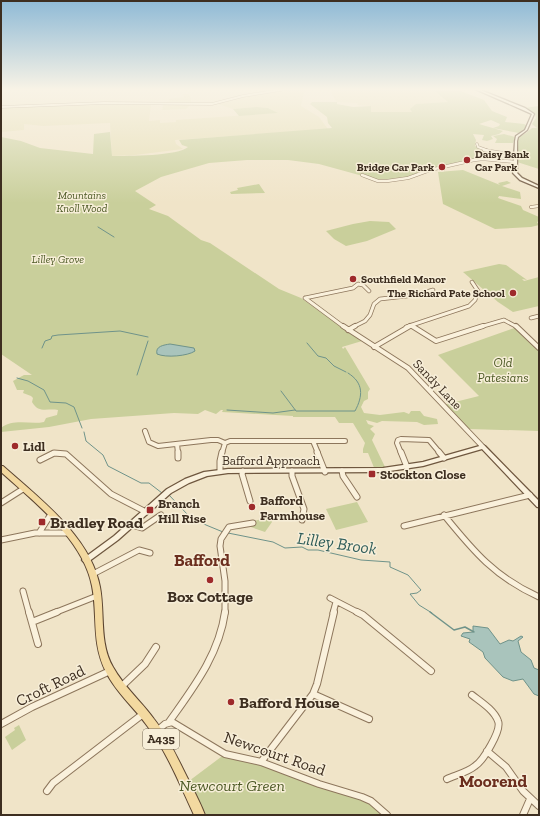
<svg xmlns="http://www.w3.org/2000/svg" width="540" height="816" font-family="'Zilla Slab',serif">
<rect width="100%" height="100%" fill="#f0e4c8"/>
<!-- farmland -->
<path fill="#e6deb5" d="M289 89H308L304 93 301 106 319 117 328 129 175 140 176 144 183 149 135 155 112 156 110 123 43 126 24 124V130L1 132V108L50 105 151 104 149 121 160 120V123L176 122V120L277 113 268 108 257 107 233 109 218 104 236 98Z
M332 89H432L449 103 416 104 413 112H370L371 106 357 105 358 103 337 102 332 95Z
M183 94H189L191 99V104L186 109 162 110 164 103 170 101 168 99 184 97Z"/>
<!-- green -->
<path fill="#c9cf9b" d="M432 89H461L458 90 484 100 492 111 507 117 505 122 524 124 526 125 525 129 519 133 493 128 499 126 500 124 491 120 479 124 503 131 499 134 491 136 493 139 487 141 482 140 484 135 473 134 476 140 475 146 491 152 490 154 480 156 479 159 434 169 408 178 381 181 319 164 288 160H247L209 163 161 177 135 191 156 205 149 209 168 216 201 240 210 243 279 289 301 298 362 341 342 347 343 349 345 347 370 389 368 392V399L364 401 361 407 364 413 380 415 404 412 409 414 411 411H420L424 416 437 419 438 424 424 425 417 422 382 421 377 423 366 420 368 424 374 426 370 429 375 434 372 440 386 469 375 470 368 453H363V449L365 443 353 423H339L335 417H293V416L222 412 223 410H221L216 414 205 410 198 414 174 413 91 419 49 427 1 432V428C14 418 30 425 44 422L46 418 57 415 58 410C47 408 39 414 32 402L33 398 31 396 23 393 24 390H17L13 381 24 375H32L1 354V137L21 141 40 148 93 154 94 134 110 132 112 156C128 156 178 156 188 147L182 145 179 140 332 128 328 123 327 117 310 104 312 102H337V104L353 107 371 106V112H412L410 109 416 104 448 102Z
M539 106V169L517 162V160H522L521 158H524V155L517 154V138L526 133 532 128H537L532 124 536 118 535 114 524 108Z
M257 107 268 108 278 113 239 116 233 109Z
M504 134 515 137 513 143H495L497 139 493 136Z
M463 170 500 185 498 183 507 181 511 183 502 186 520 192 521 199 499 196 498 198 521 206 523 210 539 217V221L537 222 539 225 531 227 495 229 443 204 438 172Z
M259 184 265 193 231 194 230 192 238 190 237 188Z
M370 221 389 222 396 229 367 241 346 246 334 239 326 231 353 224Z
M499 264 506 265 527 280 522 279 524 281 539 277V306L513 312 498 302 463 272Z
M517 327 539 348V431L469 429 443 405 479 396 438 355Z
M357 502 368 522 336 530 326 509Z
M269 517 272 522 265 532 242 524Z
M19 725 26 740 12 750 5 737 15 730 14 728Z
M225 754 362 797 387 815H200L185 784Z"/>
<!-- water -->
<path fill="#a9c4bc" stroke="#6f938a" d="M170 344 194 348 195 351C188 356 166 358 157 354 155 346 164 345 170 344Z
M473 626 488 628 500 644 509 640 513 641 521 636 523 637 518 641 521 652 531 660 534 668 539 670V696L534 694 523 679 513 681 503 677 485 658 483 652 469 642 470 639 461 636 463 633 473 632Z"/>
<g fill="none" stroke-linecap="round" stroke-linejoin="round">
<!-- stream-far1 -->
<path stroke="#6f938a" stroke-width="1" d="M507 90 523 89
M98 227 114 237
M307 343 318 356 326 358 334 366 346 372
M42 348 45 341 51 339 52 336 58 335 120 331 148 337
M137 375 148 341
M17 378 28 381 44 390 50 402 66 403 74 407 82 428
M281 391 296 411H355C363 396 364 383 348 373
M227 410 273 413 295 410
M84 432 86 441 103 455 108 466 141 483H149L162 493
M169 495 188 515 206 525 223 532
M228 533 273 542 285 548 302 547 308 550H318L361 560 390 562V567L408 575 421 590 417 593 410 594 419 605 432 613"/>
<!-- stream -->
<path stroke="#6f938a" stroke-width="1.5" d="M430 612 454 630 465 627 474 632"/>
<!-- street-far5 casing -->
<g stroke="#8d765c" stroke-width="3">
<path id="street-far5" d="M1 107 104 103 212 104 243 96 286 89
M477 144 478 147 489 151"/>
</g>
<!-- street-far4 casing -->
<g stroke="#8d765c" stroke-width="3.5">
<path id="street-far4" d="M484 150 515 155
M362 175 378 181H387L408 178 430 170 474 160 483 159 515 162
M531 207 539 206"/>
</g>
<!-- street-far3 casing -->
<g stroke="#8d765c" stroke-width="4.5">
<path id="street-far3" d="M305 298 344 327
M305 298 353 288 358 284 363 285 369 291
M531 318 539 316
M412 326 414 327
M353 327 365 321 370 315 374 304 380 299 416 295 433 290
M406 327 469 306 475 300 478 291 472 282
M480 327 504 320 517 327"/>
</g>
<!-- street-far2 casing -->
<g stroke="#8d765c" stroke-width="6">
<path id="street-far2" d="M343 326 408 368 483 447
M412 326 436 341 483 326
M516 326 539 348
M348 330 355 326
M374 347 410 326
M145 431 149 442 158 446 211 440H218L225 443
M313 441 318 453
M177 444 178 453
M54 453H56
M222 453 225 443 230 441H345
M401 453 397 443 398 440 401 439 429 440 440 453"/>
</g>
<!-- street-far1 casing -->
<g stroke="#8d765c" stroke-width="7">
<path id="street-far1" d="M178 452V458
M317 452 325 472
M401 452 407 467
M439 452 444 458
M40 460 54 453 66 454 111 494 146 512
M220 471V461L222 452
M243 471 242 474 250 501
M292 471V476L304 509 302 520
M342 471 343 476 357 497
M1 503 23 489
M444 515C474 552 495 577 539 597
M132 525 142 528 161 515
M404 526 530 495
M39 533 51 514
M1 540 35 533H68
M93 574 139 550 150 553
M23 591 29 613
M330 598 359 613
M54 613 97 596
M225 613V581L220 546 221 539 229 527 253 523
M333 613 336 602"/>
</g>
<!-- street casing -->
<g stroke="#8d765c" stroke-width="8">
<path id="street" d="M29 612 38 644
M357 612 363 615 431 671
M32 622 57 612
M122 686 145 664 156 647
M313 694 369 719
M169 722C193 688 219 655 225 612
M1 724 32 707 110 671
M157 731 165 724 172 722 225 754 261 762 319 784 362 797 371 801 387 815
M487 751 506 767 523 791 539 806
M261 762 313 694 317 684 334 612
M447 779C456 775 468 772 475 766 483 761 502 730 498 721 494 710 481 702 472 695
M47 791 53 783 143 714
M523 815 530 799"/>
</g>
<!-- secondary casing -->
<g stroke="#6f573f" stroke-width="2.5">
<path id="secondary" d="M475 89H478L525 108 534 114 527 130 518 137 517 141V173L522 178 539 186V188L520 180 513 173 515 141 516 136 525 130 532 114 523 110Z
M483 445 485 446 539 501V507H537L482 449 423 466 383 472 228 473 207 476 189 483 171 493 118 540 88 562 86 563 84 562 82 560 84 558 114 536 167 489 185 479 204 472 228 469 383 468 423 462Z"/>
</g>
<!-- primary casing -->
<g stroke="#5b4430" stroke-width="2">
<path id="primary" d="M1 466H3C39 498 91 537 100 587 105 613 99 643 113 667 124 687 141 701 154 719 168 737 177 757 187 777 193 789 200 802 205 815H194C180 785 168 754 148 727 135 708 116 693 106 672 91 642 98 616 92 586 83 539 34 502 1 472Z"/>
</g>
<!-- street-far5 -->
<use href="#street-far5" stroke="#faf1dc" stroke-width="2"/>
<!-- street-far4 -->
<use href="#street-far4" stroke="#faf1dc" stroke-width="2.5"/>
<!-- street-far3 -->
<use href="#street-far3" stroke="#faf1dc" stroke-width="3"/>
<!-- street-far2 -->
<use href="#street-far2" stroke="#faf1dc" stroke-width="4"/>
<!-- street-far1 -->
<use href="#street-far1" stroke="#faf1dc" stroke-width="5"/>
<!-- street -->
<use href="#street" stroke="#faf1dc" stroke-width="6"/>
<!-- secondary -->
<use href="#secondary" fill="#faf1dc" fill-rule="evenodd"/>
<!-- primary -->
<use href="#primary" fill="#f3d9a0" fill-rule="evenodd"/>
</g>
<!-- sky -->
<linearGradient id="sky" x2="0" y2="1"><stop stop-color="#8fbad6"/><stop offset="0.44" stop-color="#f8f3e6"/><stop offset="1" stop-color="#f8f3e6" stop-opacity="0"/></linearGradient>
<rect width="540" height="203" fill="url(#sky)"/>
<!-- markers -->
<g fill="#9e2a2b" stroke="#f7eed8" stroke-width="1.5">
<circle cx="467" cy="160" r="4"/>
<circle cx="442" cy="167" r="4"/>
<circle cx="353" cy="279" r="4"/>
<circle cx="513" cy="293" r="4"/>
<circle cx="15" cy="446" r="4"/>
<rect x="368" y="470" width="8" height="8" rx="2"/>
<circle cx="252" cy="507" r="4"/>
<rect x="146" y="506" width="8" height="8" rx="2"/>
<rect x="38" y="518" width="8" height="8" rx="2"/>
<circle cx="210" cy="580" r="4"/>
<circle cx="231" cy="702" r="4"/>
</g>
<g text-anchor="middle" stroke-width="3" stroke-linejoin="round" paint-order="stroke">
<!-- far-poi labels -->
<g font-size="11" font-weight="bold" fill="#3d2e20" stroke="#f7eed8" text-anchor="start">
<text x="475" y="158">Daisy Bank<tspan x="475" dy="13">Car Park</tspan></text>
<text x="434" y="171" text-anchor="end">Bridge Car Park</text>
<text x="361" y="283">Southfield Manor</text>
<text x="505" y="297" text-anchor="end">The Richard Pate School</text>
</g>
<!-- far-park labels -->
<g font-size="11" font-style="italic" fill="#4d5a26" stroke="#f7eed8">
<text x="82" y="199">Mountains<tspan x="82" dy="13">Knoll Wood</tspan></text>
<text x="58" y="263">Lilley Grove</text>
</g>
<!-- shield labels -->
<rect fill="#f7eed8" stroke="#756857" stroke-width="1" x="143" y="729" width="36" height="20" rx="3"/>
<g font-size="12" font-weight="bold" fill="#3d2e20">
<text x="161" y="743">A435</text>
</g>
<!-- park labels -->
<g font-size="13" font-style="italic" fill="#4d5a26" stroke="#f7eed8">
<text x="503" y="367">Old<tspan x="503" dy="15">Patesians</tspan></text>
</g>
<!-- street labels -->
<g font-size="13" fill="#3d2e20" stroke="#f7eed8">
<text transform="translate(438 384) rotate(46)" y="5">Sandy Lane</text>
<text x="271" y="465">Bafford Approach</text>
</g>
<!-- poi labels -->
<g font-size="13" font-weight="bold" fill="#3d2e20" stroke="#f7eed8" text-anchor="start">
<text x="23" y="451">Lidl</text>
<text x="380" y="479">Stockton Close</text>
<text x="260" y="505">Bafford<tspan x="260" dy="15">Farmhouse</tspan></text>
<text x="158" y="508">Branch<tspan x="158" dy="15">Hill Rise</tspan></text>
</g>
<!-- near-poi labels -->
<g font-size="16" font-weight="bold" fill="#3d2e20" stroke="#f7eed8" text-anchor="start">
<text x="50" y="528">Bradley Road</text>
<text x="210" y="602" text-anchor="middle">Box Cottage</text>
<text x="239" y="708">Bafford House</text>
</g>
<!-- near-street labels -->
<g font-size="16" fill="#3d2e20" stroke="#f7eed8">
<text transform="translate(50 685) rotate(-26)" y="6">Croft Road</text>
<text transform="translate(275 753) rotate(19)" y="6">Newcourt Road</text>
</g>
<!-- near-park labels -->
<g font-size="16" font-style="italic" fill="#4d5a26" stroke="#f7eed8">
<text x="232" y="791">Newcourt Green</text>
</g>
<!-- near-water labels -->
<g font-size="17" font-style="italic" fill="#2f5d5a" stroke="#f7eed8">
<text transform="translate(337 543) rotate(8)" y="6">Lilley Brook</text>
</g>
<!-- near-neighbourhood labels -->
<g font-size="17" font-weight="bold" fill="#6b2e1e" stroke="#f7eed8">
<text x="202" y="566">Bafford</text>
<text x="493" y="787">Moorend</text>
</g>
</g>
<!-- border -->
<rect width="540" height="816" fill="none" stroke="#3d2e20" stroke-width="4"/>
</svg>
